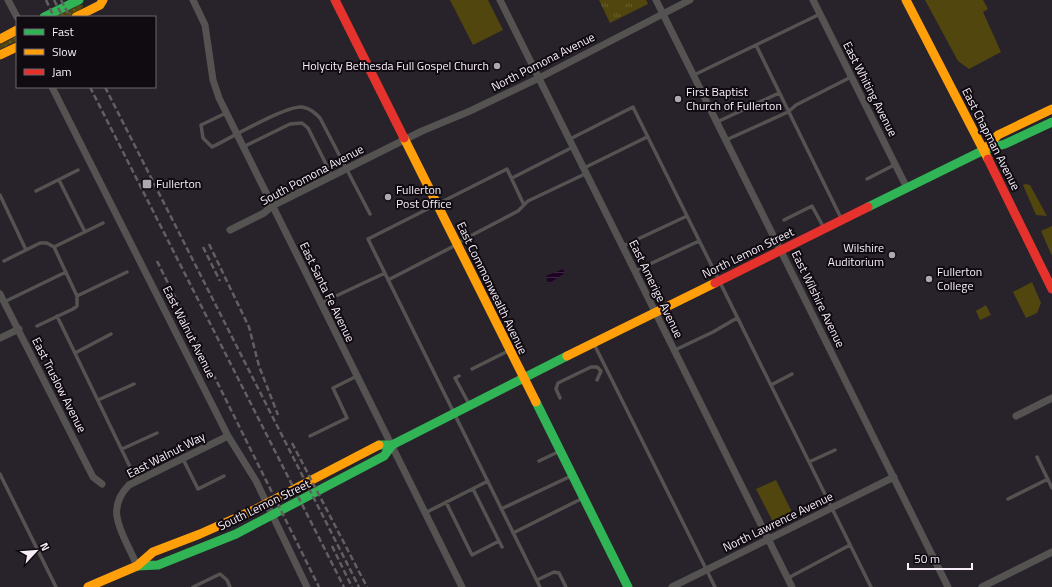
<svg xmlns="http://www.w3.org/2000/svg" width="1052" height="587" font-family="'Titillium Web',sans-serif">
<defs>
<pattern id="park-tufts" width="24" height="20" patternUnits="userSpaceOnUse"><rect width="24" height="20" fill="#52460f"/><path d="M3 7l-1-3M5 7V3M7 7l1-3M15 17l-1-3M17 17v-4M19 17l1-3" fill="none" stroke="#6c6133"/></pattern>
<pattern id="garden-dots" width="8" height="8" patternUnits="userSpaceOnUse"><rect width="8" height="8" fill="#52460f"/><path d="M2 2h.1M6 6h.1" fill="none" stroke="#6c6133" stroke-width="1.8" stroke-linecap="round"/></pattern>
<pattern id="water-rules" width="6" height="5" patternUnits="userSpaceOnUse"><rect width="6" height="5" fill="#1d0324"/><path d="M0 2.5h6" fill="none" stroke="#3f2845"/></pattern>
</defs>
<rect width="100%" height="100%" fill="#28222a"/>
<!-- grass -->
<path fill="#52460f" d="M450 0H488L503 30 473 45Z
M925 0H983L988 9 983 12 1001 52 969 69 958 61Z
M1026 184 1030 185 1047 216 1036 215 1023 185Z
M1052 226V256L1041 231Z
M1032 282 1041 303 1037 313 1026 318 1013 292Z
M986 305 991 315 980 320 976 311Z
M776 480 793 514 774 524 756 489Z"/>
<!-- park -->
<path fill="url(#park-tufts)" d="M599 0H646L648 4 610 23Z"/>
<!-- garden -->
<path fill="url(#garden-dots)" d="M80 5H83V7C76 15 65 17 55 17Z
M17 36V41L0 49V45Z"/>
<!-- water -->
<path fill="url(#water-rules)" d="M563 269 565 273 548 284 546 276Z"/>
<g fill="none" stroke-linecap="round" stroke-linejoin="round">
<!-- lane -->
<path stroke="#555352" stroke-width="3.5" d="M756 45 841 218
M694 75 820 14
M226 113 201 125 203 138 212 147C229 139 286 105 302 107 310 108 315 113 320 118L370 214
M717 122 779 93
M570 139 633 107 871 587
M726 140 788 112 796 105 851 77
M243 147 290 124 302 123 308 128 332 176
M584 168 647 137
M512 178 573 147
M867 179 896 164
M59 180 85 232
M36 191 78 170
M0 195 26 250
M524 205 507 169 368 239 540 587
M784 220 812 206 824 228
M457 243 518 211 528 201 587 173
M623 246 687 216
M54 247 77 296
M4 261 40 243H47L54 247 103 223
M635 271 699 241
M388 280 456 245
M4 302 66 272
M321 303 385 273
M57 316 132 471
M37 326 73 309 77 306V296L127 272
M594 344 715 587
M675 350 713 332 737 318
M75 353 111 334
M472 369 508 351
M459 376 455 378 469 404
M771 385 792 374
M560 398 556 389 558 383 591 367H597L601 371 597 380
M98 400 134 384
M310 436 347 418 333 388 357 376
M122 449 157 433
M1037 457 1052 488
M183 459 198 489 224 476
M539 461 560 451
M809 462 835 450
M0 474 56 587
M473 489 502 547
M1008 499 1048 479
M446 502 472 555 499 541
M501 509 571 476
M425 513 488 481
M513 533 583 498
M788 578 850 545
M537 580 554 572 559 573 566 587
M193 587 220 574 227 580 230 587"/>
<!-- street -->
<path stroke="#555352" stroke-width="7" d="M8 0 17 17
M193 0 205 25 213 80 219 98 462 587
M500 0 792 587
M656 0 948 587
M813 0 907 188
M52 87 228 436 256 481 307 587
M230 230 264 213 272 206 422 131 470 111 539 78 690 0
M0 294 93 477 102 484
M0 338 19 329
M1016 416 1052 398
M132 471 137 481
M137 566C126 537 102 512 129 485L228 436
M672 587 894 477
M982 587 1052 552"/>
<!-- fast -->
<path stroke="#30b455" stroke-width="9" d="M44 17 79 0
M868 207 984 150 1005 144 1052 122
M536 402 628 587
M379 445H392L567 356
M137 566 158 565 236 534 384 456 392 445"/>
<!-- slow -->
<path stroke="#ff9f0a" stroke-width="9" d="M906 0 988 159
M76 17 100 5 103 0
M0 39 17 30
M0 55 17 47
M404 138 536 402
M984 150 998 135 1052 109
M567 356 715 283
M88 587 137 566 153 552 200 534 256 509 379 445"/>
<!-- jam -->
<path stroke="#e5322d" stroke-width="9" d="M335 0 404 138
M988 159 1052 289
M715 283 868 207"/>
<!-- rail -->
<path stroke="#635f61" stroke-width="2.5" stroke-dasharray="6 3" stroke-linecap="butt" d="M46 0 54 17
M54 0 63 17
M61 0 70 17
M90 87 344 587
M105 87 359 587
M209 244 249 327 259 366 278 415
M203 247 220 281
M157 261 319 587
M292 443 367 587
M332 546 352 587"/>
</g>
<!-- markers -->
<g fill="#afa7b1" stroke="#100a11" stroke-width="1.5">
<circle cx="497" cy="66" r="4"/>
<circle cx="678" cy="99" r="4"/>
<rect x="142" y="179" width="10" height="10" rx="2"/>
<circle cx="388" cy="197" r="4"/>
<circle cx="892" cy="255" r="4"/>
<circle cx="929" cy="279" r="4"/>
</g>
<g text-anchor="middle" stroke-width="4" stroke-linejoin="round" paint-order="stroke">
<!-- street labels -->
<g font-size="12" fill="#f7eef9" stroke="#100a11">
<text transform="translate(543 62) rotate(-27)" y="4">North Pomona Avenue</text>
<text transform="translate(870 89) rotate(63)" y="4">East Whiting Avenue</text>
<text transform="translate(991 139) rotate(63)" y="4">East Chapman Avenue</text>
<text transform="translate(312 175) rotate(-28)" y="4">South Pomona Avenue</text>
<text transform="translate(748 253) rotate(-26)" y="4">North Lemon Street</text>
<text transform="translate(492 288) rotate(64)" y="4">East Commonwealth Avenue</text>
<text transform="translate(656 289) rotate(64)" y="4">East Amerige Avenue</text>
<text transform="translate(327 292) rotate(64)" y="4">East Santa Fe Avenue</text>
<text transform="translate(818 299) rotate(64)" y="4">East Wilshire Avenue</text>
<text transform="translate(189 332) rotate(63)" y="4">East Walnut Avenue</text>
<text transform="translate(59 385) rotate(63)" y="4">East Truslow Avenue</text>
<text transform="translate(166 455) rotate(-27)" y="4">East Walnut Way</text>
<text transform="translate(264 505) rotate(-26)" y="4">South Lemon Street</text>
<text transform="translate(778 522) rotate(-26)" y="4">North Lawrence Avenue</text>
</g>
<!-- poi labels -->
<g font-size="12" fill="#f7eef9" stroke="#100a11" text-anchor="start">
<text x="489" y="70" text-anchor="end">Holycity Bethesda Full Gospel Church</text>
<text x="686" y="96">First Baptist<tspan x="686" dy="14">Church of Fullerton</tspan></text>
<text x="156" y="188">Fullerton</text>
<text x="396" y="194">Fullerton<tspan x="396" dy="14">Post Office</tspan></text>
<text x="884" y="252" text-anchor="end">Wilshire<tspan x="884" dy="14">Auditorium</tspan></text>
<text x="937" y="276">Fullerton<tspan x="937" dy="14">College</tspan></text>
</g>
</g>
<!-- legend -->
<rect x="16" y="16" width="140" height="72" fill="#100a11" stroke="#6c656e"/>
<rect x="24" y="29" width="20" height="6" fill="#30b455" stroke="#6c656e"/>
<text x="52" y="36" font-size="12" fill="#f7eef9">Fast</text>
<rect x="24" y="49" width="20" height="6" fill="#ff9f0a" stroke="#6c656e"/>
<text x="52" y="56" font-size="12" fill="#f7eef9">Slow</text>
<rect x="24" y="69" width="20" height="6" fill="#e5322d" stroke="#6c656e"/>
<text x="52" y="76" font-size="12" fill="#f7eef9">Jam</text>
<!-- north arrow -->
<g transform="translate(36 551) rotate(64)" stroke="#100a11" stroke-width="3" paint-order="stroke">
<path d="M0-3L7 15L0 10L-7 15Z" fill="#f7eef9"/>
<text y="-6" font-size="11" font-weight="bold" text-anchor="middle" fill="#f7eef9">N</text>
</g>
<!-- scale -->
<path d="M908 563v6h64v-6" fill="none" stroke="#f7eef9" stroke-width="2"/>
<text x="914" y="563" font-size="12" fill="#f7eef9" stroke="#100a11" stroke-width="3" paint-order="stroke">50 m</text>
</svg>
